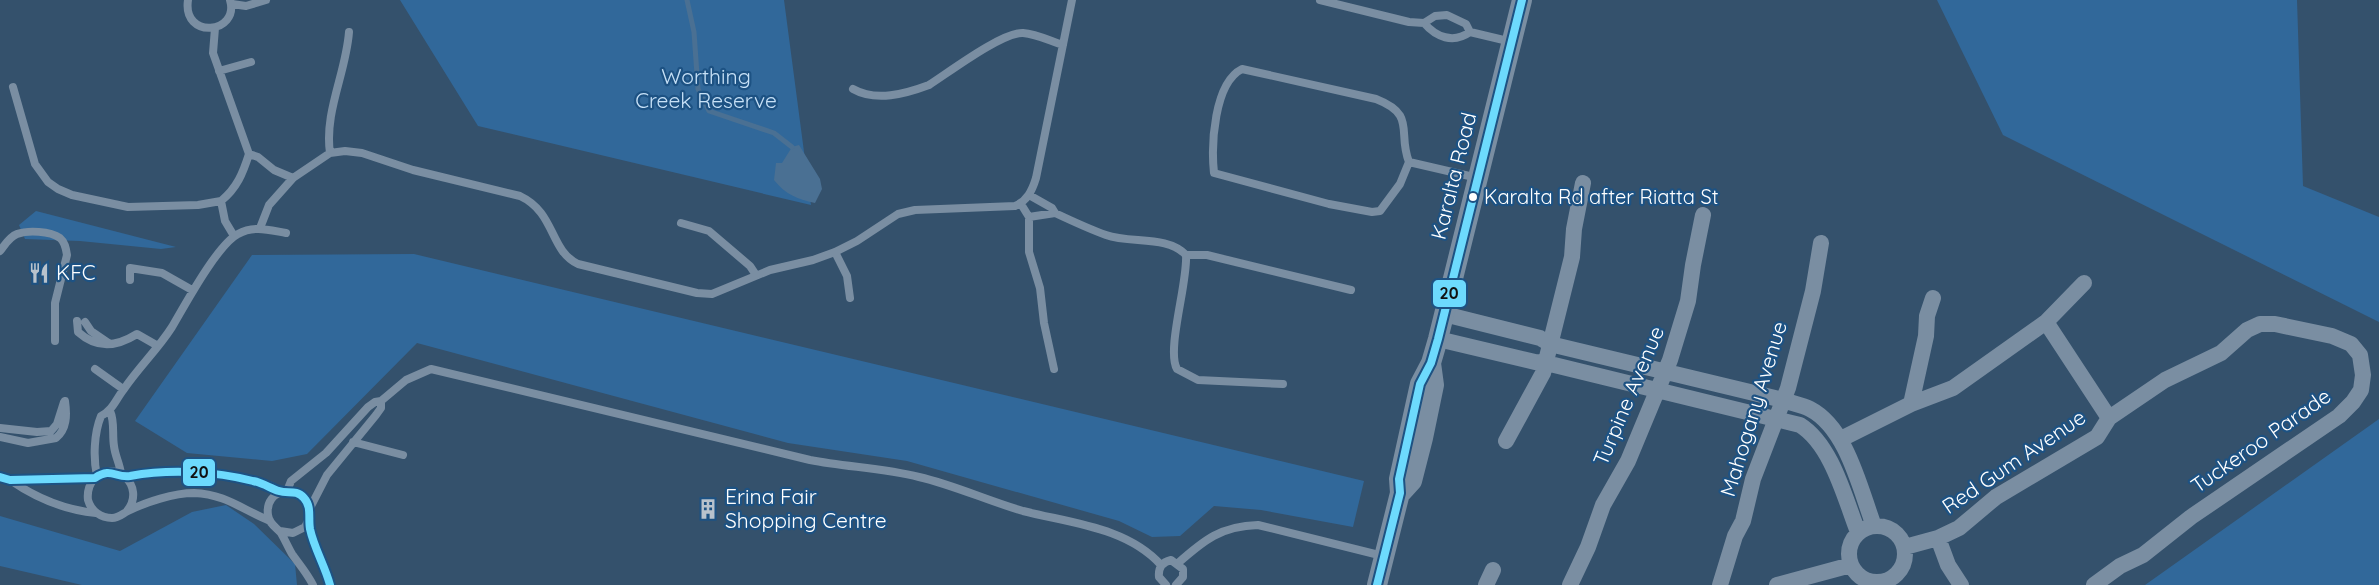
<svg xmlns="http://www.w3.org/2000/svg" width="2379" height="585" font-family="Quicksand,sans-serif">
<rect width="100%" height="100%" fill="#34516c"/>
<!-- green -->
<path fill="#31689a" d="M400 0H784L811 205 478 126Z
M1937 0H2297L2303 186 2379 217V322L2003 135Z
M36 211 176 247 161 249 80 241 25 239 19 225Z
M414 254 1364 481 1353 527 1261 510 1214 506 1180 536 1152 537 1119 521 907 461 788 443 417 343 307 454 272 461 187 453 135 421 252 255Z
M2379 419V585H2145Z
M226 505 254 524 295 564 297 585H82L0 566V516L120 551 192 512Z"/>
<!-- water -->
<path fill="#4a7093" d="M799 145 820 179 822 189 815 203C797 199 785 194 774 180L776 163H782L792 147Z"/>
<g fill="none" stroke-linecap="round" stroke-linejoin="round">
<!-- stream -->
<path stroke="#4a7093" stroke-width="5" d="M687 0 694 32 698 89 709 111 774 133 792 147"/>
<!-- service -->
<path stroke="#7a8ea2" stroke-width="8" d="M188 0C182 40 240 34 230 0
M1320 0 1409 22 1424 23 1435 16 1447 15 1466 24 1470 32
M232 4 246 6 266 0
M1424 23C1436 37 1453 44 1470 32L1512 42
M215 28 213 53 249 154C243 173 237 188 221 201L225 221 234 236
M1242 69 1376 99C1417 115 1397 132 1409 162L1400 184 1380 211 1372 212 1329 204 1214 173C1211 145 1214 83 1242 69Z
M219 71 251 62
M13 87 35 164 48 182 58 189 72 195 128 207 198 205 221 201
M853 89C876 102 905 94 929 85 948 73 1002 32 1023 33 1037 34 1050 41 1063 45
M330 153C324 112 346 73 349 32
M249 154 258 157 274 170 293 178
M1409 162 1478 178
M1029 195 1052 208 1055 213C1072 221 1089 229 1106 235 1131 244 1167 235 1186 255 1188 282 1166 350 1177 369L1198 380 1283 384
M1021 204 1029 217V252L1040 288 1044 323 1054 369
M1029 217 1055 213
M681 223 709 231 750 266 756 275
M260 228 269 205 293 178 330 153 345 151 362 153 413 170 520 196C556 213 549 250 578 264L697 293 712 294 770 270 813 260 835 252 857 241 898 214 915 210 1015 206C1027 201 1032 191 1036 178L1072 0
M0 251C5 245 9 237 17 234 28 230 50 231 60 238 65 242 66 249 67 255L55 303V341
M835 252 847 276 850 298
M1186 255H1207L1351 290
M130 280V268L162 273 192 290
M77 321 78 332C97 349 116 347 137 334L158 346
M85 322 91 331 110 344
M95 369 123 389
M110 411C115 422 112 434 114 446 115 456 120 464 121 474
M0 428 37 432 51 431 57 424 64 402
M0 437 28 443 56 438C67 429 67 415 65 401
M353 442 403 455
M97 476C93 458 94 433 101 416 113 410 116 399 124 389 139 367 158 349 172 327 185 305 217 245 238 234 254 225 269 230 286 233
M124 476C157 470 256 471 281 492
M0 477 10 480 95 478
M10 480C36 498 65 510 96 513
M287 491 291 481 326 453 368 407 375 402 381 401 406 380 431 369 810 460C846 467 883 468 919 477 954 485 988 501 1023 511 1070 523 1127 527 1161 565
M310 508C301 482 264 488 268 515 269 524 276 527 281 533 285 540 288 547 292 554 299 564 307 573 313 585
M127 511C147 486 114 457 94 479 89 485 87 492 88 500 91 511 101 518 112 518 119 518 122 514 128 511 146 502 174 493 194 493 225 494 243 510 270 521
M308 521 330 585
M280 531 293 533 305 527 308 521 310 508 327 475 376 415 381 408V401
M1177 564C1204 540 1221 526 1258 525L1383 556
M1166 585 1159 577C1158 568 1162 562 1171 560L1183 569V577L1176 585"/>
<!-- minor -->
<path stroke="#7a8ea2" stroke-width="16" d="M1444 314 1540 338 1550 344 1783 400C1791 403 1802 405 1810 409 1847 428 1860 489 1874 526
M2046 322 2109 418
M1438 339 1535 362 1546 363 1800 425C1832 445 1845 499 1858 532
M1911 404 1926 336 1927 316 1933 298
M1841 439 1911 404 1953 388 2046 322 2084 283
M1506 441 1543 373 1572 257 1574 229 1583 183
M1849 554a28 28 0 1 1 56 0a28 28 0 1 1-56 0Z
M1938 538 1948 565 1961 585
M1905 547 1938 538 1959 528 1996 497 2097 437 2109 418 2165 380 2221 353 2247 330 2260 324H2275L2332 336 2351 344 2360 355 2363 375 2361 390 2353 402 2339 416 2191 517 2143 555 2120 566 2094 585
M1486 585 1493 570
M1570 585 1588 547 1603 505 1628 461 1670 360 1688 301 1693 265 1703 215
M1720 585 1735 536 1743 521 1753 479 1788 388 1813 291 1821 243
M1777 585 1851 565"/>
<!-- tertiary -->
<path stroke="#7a8ea2" stroke-width="20" d="M1402 492 1412 481 1423 438 1434 385 1431 363
M1377 585 1400 493 1399 479 1420 384 1431 363 1438 339 1522 0"/>
<!-- bus-1 casing -->
<g stroke="#1d5283" stroke-width="12">
<path id="bus-1" d="M0 477 10 480 95 478C111 467 115 478 130 476 169 469 214 471 253 481 263 483 270 488 279 491 288 494 296 489 304 498 312 507 308 518 310 529 314 548 325 566 330 585
M1377 585 1400 493 1399 479 1420 384 1431 363 1438 339 1522 0"/>
</g>
<!-- bus-1 -->
<use href="#bus-1" stroke="#6ddafd" stroke-width="8"/>
</g>
<!-- icons -->
<defs>
<g id="restaurant-bare" transform="scale(1.62)"><path d="M-5-6h1v4h1v-4h1v4h1v-4h1v5L-1.5 .5V6h-2V.5L-5-1ZM5-6V6H3V1.5H1.5Q1.5-4 5-6Z" fill="#b8c2cc" stroke="#1d5283" stroke-width="2.5" paint-order="stroke"/></g>
<g id="building-bare" transform="scale(1.62)"><path d="M-4-6H4V6H1V3H-1V6H-4ZM-2.5-4.3h1.7v1.8h-1.7ZM.8-4.3h1.7v1.8H.8ZM-2.5-1h1.7V.8h-1.7ZM.8-1h1.7V.8H.8Z" fill="#b8c2cc" stroke="#1d5283" stroke-width="2.5" paint-order="stroke"/></g>
</defs>
<g fill-rule="evenodd">
<use href="#restaurant-bare" x="39" y="273"/>
<use href="#building-bare" x="708" y="509"/>
</g>
<!-- markers -->
<circle fill="#fff" stroke="#1d5283" stroke-width="2" cx="1473" cy="197" r="5"/>
<g text-anchor="middle" stroke-width="4.5" stroke-linejoin="round" paint-order="stroke">
<!-- bus labels -->
<g font-size="20" fill="#fff" stroke="#1d5283" text-anchor="start">
<text x="1484" y="204">Karalta Rd after Riatta St</text>
</g>
<!-- park labels -->
<g font-size="21" fill="#c7e1f7" stroke="#1d5283">
<text x="706" y="84">Worthing<tspan x="706" dy="24">Creek Reserve</tspan></text>
</g>
<!-- street labels -->
<g font-size="21" fill="#fff" stroke="#1d5283">
<text transform="translate(1454 176) rotate(-76)" y="7">Karalta Road</text>
<text transform="translate(1629 396) rotate(-67)" y="7">Turpine Avenue</text>
<text transform="translate(1754 409) rotate(-73)" y="7">Mahogany Avenue</text>
<text transform="translate(2261 441) rotate(-35)" y="7">Tuckeroo Parade</text>
<text transform="translate(2014 462) rotate(-34)" y="7">Red Gum Avenue</text>
</g>
<!-- poi labels -->
<g font-size="21" fill="#fff" stroke="#1d5283" text-anchor="start">
<text x="56" y="280">KFC</text>
<text x="725" y="504">Erina Fair<tspan x="725" dy="24">Shopping Centre</tspan></text>
</g>
</g>
<g stroke="#1d5283" stroke-width="2">
<rect x="1432" y="279" width="35" height="29" rx="6" fill="#6ddafd"/>
<rect x="182" y="458" width="34" height="29" rx="6" fill="#6ddafd"/>
</g>
<g font-size="16" text-anchor="middle" font-weight="bold" fill="#111">
<text x="1449" y="299">20</text>
<text x="199" y="478">20</text>
</g>
</svg>
